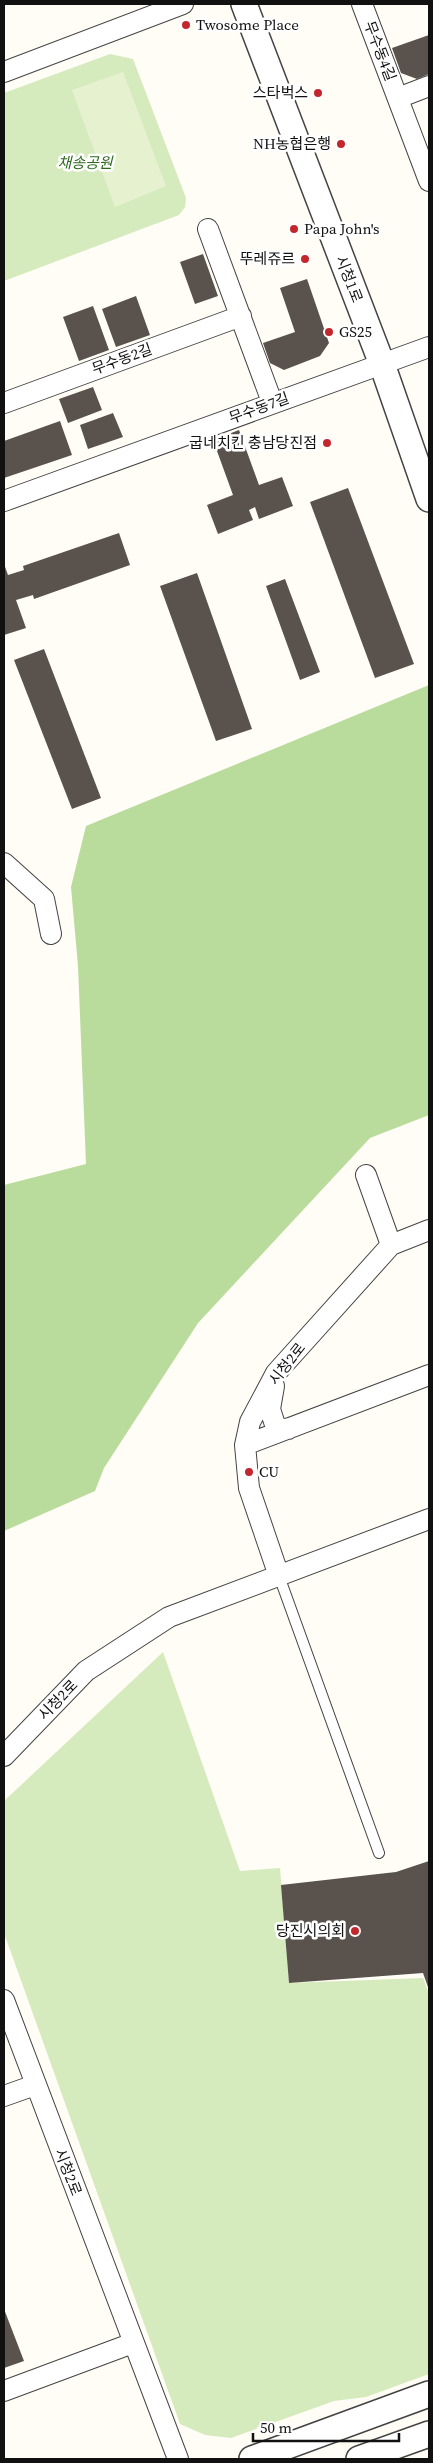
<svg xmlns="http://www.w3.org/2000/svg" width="433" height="2463" font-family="'Source Serif 4','Noto Sans KR',serif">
<rect width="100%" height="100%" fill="#fffdf5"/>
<!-- green -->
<path fill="#d5ebbd" d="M110 54 133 59 186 198 185 207 179 215 4 281V93Z
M163 1652 240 1871 280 1868 289 1983 423 1978 429 1994V2374L366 2397 334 2401 231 2438 205 2435 180 2424 4 1933V1801Z"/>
<!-- forest -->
<path fill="#b9dc9c" d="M429 685V1115L370 1138 198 1323 104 1468 95 1491 4 1531V1185L86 1164 78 966 71 887 86 826Z"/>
<!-- pitch -->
<path fill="#e6f2cf" d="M123 72 166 186 115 207 72 90Z"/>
<!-- building -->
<path fill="#5a524d" d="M429 35V74L417 79 401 73 392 48Z
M203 254 218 296 195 304 180 262Z
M307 279 329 343 320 356 284 370 270 363 263 343 295 332 280 288Z
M136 296 150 335 116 347 102 309Z
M93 306 109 350 79 361 63 317Z
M93 387 102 410 68 423 59 399Z
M113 413 123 437 88 449 80 425Z
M60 421 72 455 4 478V441Z
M239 430 259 485 282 477 293 506 259 519 255 507 249 510 253 520 218 534 207 505 233 495 213 440Z
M348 488 414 664 375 678 310 502Z
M119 533 130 565 34 599 33 595 16 600 26 628 4 635V564L8 575 24 570 23 566Z
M197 573 252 729 216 741 160 586Z
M285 579 320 672 300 680 266 586Z
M44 649 101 798 72 809 14 660Z
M429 1861V1990L423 1973 289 1983 281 1885 396 1872Z
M4 2309 24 2361 4 2368Z"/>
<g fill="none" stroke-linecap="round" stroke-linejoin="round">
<!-- service casing -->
<g stroke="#444" stroke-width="12">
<path id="service" d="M279 1576 379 1853"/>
</g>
<!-- minor casing -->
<g stroke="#444" stroke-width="22">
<path id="minor" d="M362 4 429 181
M4 72 183 4
M398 98 429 86
M208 229 272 402
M4 403 241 316
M4 501 429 347
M4 863 44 899 51 934
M366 1175 391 1245
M274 1386 270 1409 276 1428 288 1429
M245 1445 429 1375
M279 1576 249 1488 245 1445 250 1422 276 1373 391 1245 429 1230
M4 1756 86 1671 169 1617 429 1519
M4 2000 178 2459
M4 2096 35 2085
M4 2391 133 2343"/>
</g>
<!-- tertiary casing -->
<g stroke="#444" stroke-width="28">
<path id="tertiary" d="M244 4 382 364 429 499
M252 2459 429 2394
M359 2459 429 2434"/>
</g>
<!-- service -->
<use href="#service" stroke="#fff" stroke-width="10"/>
<!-- minor -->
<use href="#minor" stroke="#fff" stroke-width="20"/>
<!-- tertiary -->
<use href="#tertiary" stroke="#fff" stroke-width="25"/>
</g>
<!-- markers -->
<g fill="#c4262e" stroke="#fff" stroke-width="2">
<circle cx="186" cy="25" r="5"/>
<circle cx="318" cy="93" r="5"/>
<circle cx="341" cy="144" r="5"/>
<circle cx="294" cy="229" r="5"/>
<circle cx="305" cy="259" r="5"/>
<circle cx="329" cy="332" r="5"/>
<circle cx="327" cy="443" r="5"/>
<circle cx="249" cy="1472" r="5"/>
<circle cx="355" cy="1931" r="5"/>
</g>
<g text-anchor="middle" stroke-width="5" stroke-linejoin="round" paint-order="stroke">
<!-- poi labels -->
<g font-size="15" fill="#111" stroke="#fff" text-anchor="end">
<text x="196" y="30" text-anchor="start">Twosome Place</text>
<text x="308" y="98">스타벅스</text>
<text x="331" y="149">NH농협은행</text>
<text x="304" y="234" text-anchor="start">Papa John's</text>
<text x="295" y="264">뚜레쥬르</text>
<text x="339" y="337" text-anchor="start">GS25</text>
<text x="317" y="448">굽네치킨 충남당진점</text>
<text x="259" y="1477" text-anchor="start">CU</text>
<text x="345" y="1936">당진시의회</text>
</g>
<!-- street labels -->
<g font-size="15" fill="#111" stroke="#fff">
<text transform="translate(380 51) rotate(69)" y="5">무수동4길</text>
<text transform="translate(349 279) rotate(69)" y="5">시청1로</text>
<text transform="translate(122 359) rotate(-20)" y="5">무수동2길</text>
<text transform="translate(259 408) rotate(-20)" y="5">무수동7길</text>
<text transform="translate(287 1364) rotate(-52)" y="5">시청2로</text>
<text transform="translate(58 1700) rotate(-46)" y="5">시청2로</text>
<text transform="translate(68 2172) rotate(69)" y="5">시청2로</text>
</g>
<!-- park labels -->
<g font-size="15" font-style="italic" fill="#2f6b1f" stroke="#fff">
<text x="85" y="168">채송공원</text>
</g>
</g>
<!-- border -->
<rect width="433" height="2463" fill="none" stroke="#111111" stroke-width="10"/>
<!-- scale -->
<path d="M253 2433v8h146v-8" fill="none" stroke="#111111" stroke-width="2.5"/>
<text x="260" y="2433" font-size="15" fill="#111111" stroke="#ffffff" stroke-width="4" paint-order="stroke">50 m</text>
</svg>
